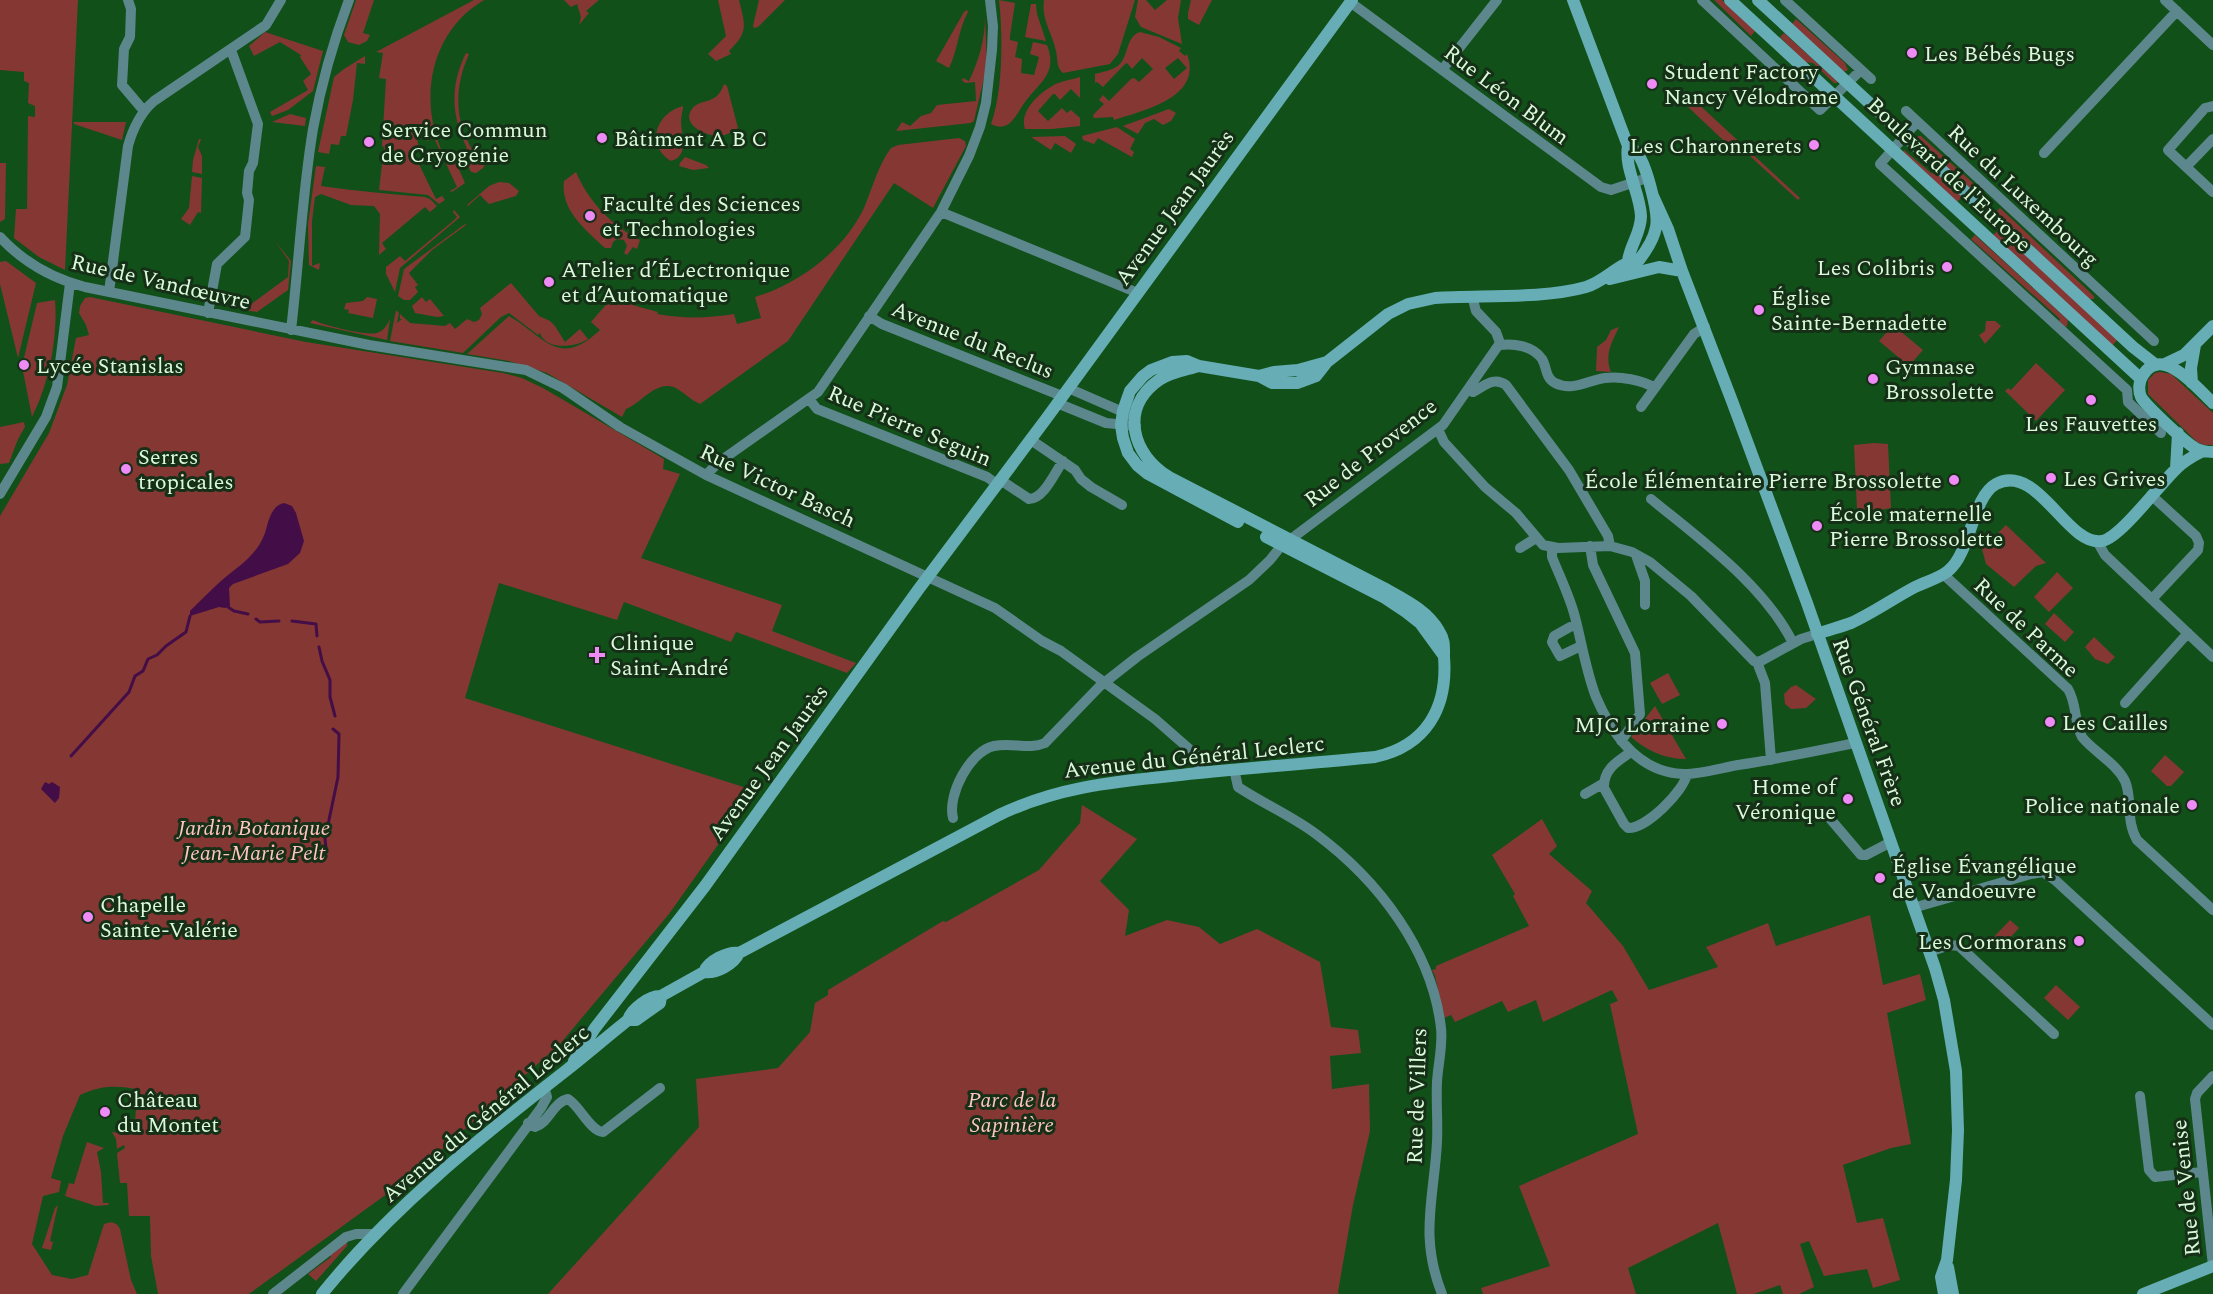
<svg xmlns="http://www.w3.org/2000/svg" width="2213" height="1294" font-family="Spectral,serif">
<rect width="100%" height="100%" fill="#115019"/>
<!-- green -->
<path fill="#853734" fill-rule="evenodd" d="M0 0H78L65 270 39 257 14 238 16 209H27L28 116 35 117V106L28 103 29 83 24 81V72L0 70Z
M356 0H374L363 33 370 35 367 41 359 45 348 42 344 35Z
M474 0H484C428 33 417 105 446 160L453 156 465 183 452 192 450 191 457 187 434 138 427 141 425 136 417 139 419 147 412 150 436 199 442 196 445 200 439 204 428 195 379 190 384 147 382 146 386 79 379 78 383 53 376 52Z
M564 0H599L586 11 589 13 579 25 581 17 577 4 571 7Z
M718 0H739C745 25 749 32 729 51L731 54 716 61 708 54 726 36Z
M759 0H785L758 27 754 28 753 26Z
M999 0 1015 3 1010 36V40L1018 42 1015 57 1022 59 1021 73 1034 75 1039 57 1030 54 1033 42 1047 45C1058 73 1040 82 1025 102 1016 114 1010 134 991 124 1003 91 1003 35 999 0Z
M1044 0H1135L1118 54 1110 64 1063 73C1056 67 1058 60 1056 51 1052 33 1041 19 1044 0Z
M1138 0H1146L1155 10 1167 0H1181L1178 18 1182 44 1141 27 1135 17Z
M1191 0H1212L1199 25 1188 19V13Z
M1714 0H1722L1755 31 1751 36Z
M1031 4H1036L1037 14 1046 41 1025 37Z
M967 10 968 12C958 30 958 50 949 68L936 61 964 12Z
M985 16 987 65 974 121 971 123 896 131 902 122 910 126 921 116 931 113 937 105 976 101 975 82 965 83 962 80 963 78 969 81C979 60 985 40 985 16Z
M1796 19 1845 63 1848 70 1843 72 1792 24Z
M265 32 323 51 313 91 288 110 272 116 270 112 308 90 303 81 311 74 300 57 301 55 280 42 254 56 249 46Z
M1140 32 1159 37 1181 48 1179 51 1185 56 1187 54C1203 97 1145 110 1114 120L1113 117 1094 118 1093 115 1104 104 1099 100 1103 95 1109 101 1131 79 1134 78 1139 82 1153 69 1142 58 1132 69 1127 63 1125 64 1103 87 1097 82 1095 83V74C1103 72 1113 70 1119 65 1129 55 1126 36 1140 32ZM1178 58 1187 68 1174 79 1165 68Z
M1784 33 1837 81V83H1834L1813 63 1805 62 1780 37Z
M466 53 469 54C453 90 454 126 478 158L486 153 488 159 483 168 476 173 471 172 461 151 467 148C451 116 450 85 466 53Z
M365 56V64L357 63 353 100 346 136H341L339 145 331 144 329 154 318 152 334 77 344 69Z
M1080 77V98L1071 89 1060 100 1055 94H1053L1038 111 1048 121 1062 108 1067 113 1071 110 1080 118V126L1052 129H1025C1019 112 1038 94 1052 86 1060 81 1071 80 1080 77Z
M724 84 727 86 738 128C733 132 726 135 720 136 708 137 680 125 692 109 701 97 716 107 724 84Z
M1693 99 1800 198 1798 200 1740 147 1723 140 1687 106Z
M683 106C683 111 681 116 681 121 681 135 690 155 671 161 645 145 656 113 683 106Z
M1169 109 1176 113 1171 121 1163 125 1154 119 1145 123 1138 134 1123 126Z
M290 114 306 118 305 126 272 122Z
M74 122H126L122 140 74 124Z
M1117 127 1135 139 1130 149 1134 152 1132 157 1098 138 1094 144 1083 140 1082 136Z
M1065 136 1076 144 1071 153 1055 143 1051 150 1031 137Z
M1918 136H1921L1983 192 1979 197 1917 140Z
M959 138 965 141 966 146 933 208 894 183 788 341 700 404C691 400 683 392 676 388 656 379 642 403 626 409L622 417 547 373 509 361 467 354 509 316C545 337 559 369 600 330L591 322 610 300 616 297 636 306 658 312 657 314C684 319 707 318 734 314L737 324 761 318 755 297C799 284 844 250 864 208 872 189 878 165 891 148L898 145Z
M199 139H201L198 147 202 156V174L192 172 193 160Z
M1904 150 1931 173 1938 174 1962 197 1957 202 1903 152Z
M685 157 706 165 709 168 693 170 679 166 680 163Z
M0 163H6L5 219 0 222Z
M316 166 325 167 321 186C356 191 390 194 425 197L430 199 437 206 430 212 425 207 382 243 386 249 379 255 380 214 374 206 351 205 321 194 315 197 312 221V266L320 263 319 270 309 265 308 224Z
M576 172C589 202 611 225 640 240L637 249 633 247 627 255 624 253 627 246 624 240 617 239 613 242 611 248H605C586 230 560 210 564 181Z
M192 176 202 178 201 213 198 212 190 225 181 219 189 208Z
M499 182 509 183 519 191 516 196 489 204 480 195 468 206 467 205 489 186Z
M2000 208 2094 296V299H2089L1996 212Z
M454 210 460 217 400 268 395 292 386 274V267L400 256 405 261 453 221 457 217 453 212Z
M465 224 466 225 432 250 409 273 418 285 415 287 418 292 410 300H404L398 296 404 269Z
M1999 230 2118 339 2112 346 1993 235Z
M1975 235 2068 320 2067 326 2065 327 2058 322 2060 319 1971 239Z
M275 241 291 261 288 290 257 312 243 310 288 277 289 261Z
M6 261 36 283 18 358 0 284V262Z
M511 283 539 316 550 321 555 326 565 342 580 329 588 339C575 348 545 350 540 333L538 335 509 313 501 317 463 353 390 341 396 310 399 313 397 323 402 319H400V314L410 323 445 326 450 323 455 329 467 319 474 322 479 320 482 314 480 308Z
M90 297 306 342 503 373 522 378 543 388 664 459 663 469 680 474 641 558 782 605 772 631 856 663 847 673 736 632 731 642 624 602 617 620 499 583 465 698 756 791 669 914 560 1044 417 1172 249 1294H158L151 1256 150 1216H129L127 1183H120L117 1153 125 1148 124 1145 117 1149 116 1139 112 1132 118 1133 123 1126 135 1120 137 1099 135 1089C114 1085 100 1086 80 1095L63 1136 51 1178 61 1181 59 1192 43 1196 32 1244 52 1275 72 1279 88 1275 104 1224C111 1221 117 1222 120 1229L131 1280 137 1294H0V516L49 433 67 385 76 338 89 335 86 325 79 313 80 306 85 298Z
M367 297 377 299 373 318 348 313 349 310 344 309 346 303 363 301Z
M422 297 426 302 430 299 444 316 437 317 415 313 412 306Z
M55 300C58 337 49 384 32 417L22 366 37 303Z
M390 319 387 340 310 323 313 320C323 325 366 336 377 333 384 331 387 325 390 319Z
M1986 321H1995L2001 326 1985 344 1979 335 1985 331Z
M1893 325 1923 350 1909 366 1879 341Z
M1619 327C1612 342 1604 355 1611 372L1596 371 1597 347 1606 340 1611 330Z
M2036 363 2065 390 2036 421 2005 391 2008 388 2011 390Z
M2160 372 2171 374 2213 413V445H2204L2197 442 2148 394V380L2155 373Z
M24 422 25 427C16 441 15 448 9 463L0 464V427Z
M1874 443 1888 444 1891 508 1880 510 1857 509 1854 445Z
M2006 525 2046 563 2036 566 2014 587 1986 564 1982 549Z
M2057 572 2073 588 2049 612 2034 597Z
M2054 613 2074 632 2065 642 2045 624Z
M2094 637 2115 657 2108 664 2095 659 2085 647Z
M1668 673 1680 695 1662 704 1650 683Z
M1796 685 1816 699 1806 708 1791 709 1785 704 1784 694 1791 687Z
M1655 706 1686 759C1665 759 1647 751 1631 737Z
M2165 755 2184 772 2171 786H2167L2151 771Z
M1082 805 1137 839 1100 881 1129 910 1125 936 1167 920 1199 927 1220 944 1257 929 1320 962 1331 1027 1358 1030 1361 1053 1330 1056 1332 1089 1369 1084 1370 1131 1353 1205 1338 1292 1339 1294H548L699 1127 696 1079 778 1068 810 1032 815 1003 828 995V990L943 921 946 922 1039 870 1080 823Z
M1542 819 1557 846 1549 854 1592 891 1586 903 1623 946 1649 990 1718 967 1706 947 1768 923 1776 946 1870 915 1883 985 1920 974 1926 1000 1887 1013 1911 1144 1891 1148 1843 1165 1857 1223 1883 1218 1900 1280 1873 1288 1867 1269 1824 1276 1809 1241 1800 1244 1814 1287 1799 1294H1783L1780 1285 1754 1294H1737L1718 1223 1628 1268 1636 1294H1483L1481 1288 1550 1266 1519 1186 1638 1134 1610 1004 1618 1001 1612 990 1543 1022 1536 1000 1508 1012 1502 1001 1455 1022 1451 1015 1444 1018 1435 976 1432 970 1436 969V966L1529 926 1513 896 1515 894 1492 855Z
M2010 920 2019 928 2001 948 1991 940Z
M2056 985 2080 1007 2068 1020 2044 998Z
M87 1142 104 1148 97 1152 101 1172 103 1203H109L108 1205 96 1206 65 1196 69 1183 74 1184Z
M58 1205 50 1241 53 1242 51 1250 42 1248 55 1208Z
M347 1240V1246L316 1281 308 1274 331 1257 329 1254Z"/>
<!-- water -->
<path fill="#430e47" d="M284 503 292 506 296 513 304 541 300 553 288 564 233 584 229 588 230 606 225 608 219 607 190 616V611C200 601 210 591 221 581 238 566 256 557 265 533 268 523 271 505 284 503Z
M45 782 49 784 52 782 60 787 59 798 55 803 41 789Z"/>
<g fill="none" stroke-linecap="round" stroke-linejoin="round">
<!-- stream -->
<path stroke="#430e47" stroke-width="3" d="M228 607 234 611 248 614
M256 619 260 622 279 621
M292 621 316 624 317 636
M319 647 322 661 330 680V697L335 716
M71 756 129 692 135 676 143 671 148 659 157 655 166 646 186 632 190 616
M326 848 325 839 338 777 339 734 333 729"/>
<!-- street -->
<path stroke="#5c878c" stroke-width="10" d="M128 0 131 9 130 37 124 49 122 85 144 111
M1702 0 1820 110 1861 70
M1785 0 1871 79
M2165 0 2213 45
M1350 2 1601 187 1611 190 1647 178
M1442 70 1497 0
M2213 106 2205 108 2168 150 2213 192
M1906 111 2154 341
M1917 122 1880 164 2127 390 2128 402 2161 433
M2044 153 2177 11
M2186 167 2213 139
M941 212 1138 293
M0 237C24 263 51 278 85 287L369 345 526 370 563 388 620 427 706 475 995 608 1042 641 1061 651 1155 719 1195 754 1200 772
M109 292 128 146C133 128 140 113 154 101L266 25 281 0
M208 313 217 264 245 237 249 200 247 193 249 171 253 163 258 124 231 50
M869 316 882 324 1062 396
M291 330C299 263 302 195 313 129 321 85 333 42 349 0
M1500 345C1514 343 1533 346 1542 359 1547 367 1545 378 1555 383 1573 392 1588 380 1605 378 1620 376 1642 380 1655 388
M1068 388 1130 415
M1468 390 1473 392C1484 386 1494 376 1506 385L1569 470 1608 536 1610 546
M809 399 817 409 987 477 994 482 1005 483 1029 499C1044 499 1055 472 1063 461
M1057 403 1106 423 1136 426
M1641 407 1694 334 1705 327
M1438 429 1444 442 1485 487 1516 513 1543 545 1558 548 1610 546 1632 552 1650 562 1691 596 1754 661 1759 662 1801 639 1817 634
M1031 440 1075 470 1081 479 1091 487 1122 505
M706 475 719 462 818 392 941 212 969 156 980 127 986 103 992 50 993 26 990 0
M0 494 46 417 57 387 70 283
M2151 495 2196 536 2199 543 2198 550 2152 599
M1651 499C1701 540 1764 585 1793 643
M1291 539 1443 425 1500 343 1496 332 1476 311 1472 296
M2097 541 2105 555 2213 657
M1590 546 1593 565 1635 653 1640 714 1621 741
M1520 548 1536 538
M1552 548V557C1560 577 1570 597 1575 617 1582 644 1586 671 1596 697 1612 734 1639 773 1684 774 1701 774 1721 768 1738 765 1778 759 1816 751 1855 743
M1636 555 1645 581V605
M1943 574 2068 689C2077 704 2074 722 2082 737 2094 752 2116 763 2125 781 2133 799 2125 819 2137 840L2213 910
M1577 625 1570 627 1554 636 1552 642 1560 656 1581 646
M1757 662 1765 683 1771 760
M2125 703 2188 633
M1631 752C1618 761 1603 769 1604 788L1624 824 1628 828C1646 829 1684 791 1687 774
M1234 769 1238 787C1264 804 1292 816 1316 834 1378 880 1432 950 1441 1028 1443 1046 1438 1064 1437 1082 1436 1102 1438 1122 1437 1142 1434 1199 1419 1236 1442 1294
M1585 794 1604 783
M1827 815 1861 855H1866L1891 842
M953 818C947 795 970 751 994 746 1012 742 1029 750 1045 743L1100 686 1137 657 1249 580 1270 560 1282 545
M1913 908 2031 874 2043 872 2055 880 2213 1025
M1929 952 1950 945 1959 946 2054 1034
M2213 1076 2197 1093 2195 1099 2213 1266
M2140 1096 2149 1170 2155 1177 2202 1172
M528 1123 535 1127C549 1123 553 1102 568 1099 580 1106 590 1131 603 1132L660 1088
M273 1294 346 1237 356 1234H377
M403 1294 541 1108 547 1097 544 1087"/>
<!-- secondary -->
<path stroke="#66adb5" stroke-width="12" d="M1573 0 1628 146C1624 168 1640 193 1641 216 1641 233 1630 245 1628 261
M1730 0 2141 379
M1758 0 2133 347 2156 365
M1653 196 1668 229 1682 271 1732 401 1807 603 1935 968 1944 1000 1956 1071 1958 1130 1956 1180 1947 1260 1941 1277 1944 1294
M1610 279 1659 267 1682 271
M2165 364 2184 355 2213 326
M1259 376 1274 372 1298 370 1327 362
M2192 383 2191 368 2195 345
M2213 403C2198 389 2162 344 2143 375 2139 381 2138 390 2141 397 2146 406 2185 442 2195 448 2201 451 2207 452 2213 452
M2176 469 2178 433
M1238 522 1148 474 1137 465 1128 453 1123 438 1121 425 1123 411 1130 391 1143 376 1151 370 1172 362 1187 361 1199 366 1259 376 1272 383H1297L1316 376 1327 362 1388 314 1408 304 1435 298C1480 295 1544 299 1586 287 1606 281 1619 262 1639 260 1646 251 1654 239 1656 227 1659 213 1646 162 1636 152 1634 149 1631 148 1628 146
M1266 537 1385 598 1406 612 1420 623 1444 656
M1817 634C1828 630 1840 627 1851 623 1873 613 1894 598 1915 587 1925 582 1940 578 1948 571 1971 553 1972 497 1996 484 2038 462 2067 547 2102 541 2120 538 2160 484 2176 469 2184 461 2193 456 2203 451
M704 972C716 974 734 964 739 953
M628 1020H636L660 1003 661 996
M574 1061 595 1028 705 886 918 590 1046 419 1352 0
M1948 1267 1953 1294
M322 1294C392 1207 481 1137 568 1069 588 1053 608 1036 628 1020 631 1009 650 995 661 996L704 972C708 961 728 951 739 953L999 815C1055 788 1110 782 1171 776 1239 768 1307 764 1375 757 1426 746 1448 708 1444 657 1444 647 1445 640 1439 631 1427 610 1405 600 1384 588L1169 477C1132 455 1119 408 1159 380 1171 372 1186 370 1199 366
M2143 1294 2213 1266"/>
</g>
<!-- markers -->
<g fill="#ef8bf6" stroke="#162f17" stroke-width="2">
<circle cx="1912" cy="53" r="6"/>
<circle cx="1652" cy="84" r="6"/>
<circle cx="602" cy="138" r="6"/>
<circle cx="369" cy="142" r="6"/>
<circle cx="1814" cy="145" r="6"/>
<circle cx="590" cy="216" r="6"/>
<circle cx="1947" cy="267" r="6"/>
<circle cx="549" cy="282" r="6"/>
<circle cx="1759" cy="310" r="6"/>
<circle cx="24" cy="365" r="6"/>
<circle cx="1873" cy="379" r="6"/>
<circle cx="2091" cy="400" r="6"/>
<circle cx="126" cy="469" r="6"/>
<circle cx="2051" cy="478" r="6"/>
<circle cx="1954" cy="480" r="6"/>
<circle cx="1817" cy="526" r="6"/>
<path d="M594 646h6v6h6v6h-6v6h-6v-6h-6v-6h6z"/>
<circle cx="2050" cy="722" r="6"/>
<circle cx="1722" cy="724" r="6"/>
<circle cx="1848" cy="799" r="6"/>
<circle cx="2192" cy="805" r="6"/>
<circle cx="1880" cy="878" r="6"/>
<circle cx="88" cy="917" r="6"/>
<circle cx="2079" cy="941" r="6"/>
<circle cx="105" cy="1112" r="6"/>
</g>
<g text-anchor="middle" stroke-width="6" stroke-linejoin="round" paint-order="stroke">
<!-- poi labels -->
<g font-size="22" fill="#dbfadb" stroke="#162f17" text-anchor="start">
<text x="1924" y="61">Les Bébés Bugs</text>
<text x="1664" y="79">Student Factory<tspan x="1664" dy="25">Nancy Vélodrome</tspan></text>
<text x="381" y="137">Service Commun<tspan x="381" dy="25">de Cryogénie</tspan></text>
<text x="614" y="146">Bâtiment A B C</text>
<text x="1802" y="153" text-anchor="end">Les Charonnerets</text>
<text x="602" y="211">Faculté des Sciences<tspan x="602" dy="25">et Technologies</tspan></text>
<text x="1935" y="275" text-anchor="end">Les Colibris</text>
<text x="561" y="277">ATelier d’ÉLectronique<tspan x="561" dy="25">et d’Automatique</tspan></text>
<text x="1771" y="305">Église<tspan x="1771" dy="25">Sainte-Bernadette</tspan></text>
<text x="36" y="373">Lycée Stanislas</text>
<text x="1885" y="374">Gymnase<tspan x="1885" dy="25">Brossolette</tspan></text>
<text x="2091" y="431" text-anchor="middle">Les Fauvettes</text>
<text x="138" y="464">Serres<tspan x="138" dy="25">tropicales</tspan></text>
<text x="2063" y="486">Les Grives</text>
<text x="1942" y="488" text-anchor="end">École Élémentaire Pierre Brossolette</text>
<text x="1829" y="521">École maternelle<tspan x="1829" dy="25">Pierre Brossolette</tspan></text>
<text x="610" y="650">Clinique<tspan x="610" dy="25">Saint-André</tspan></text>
<text x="2062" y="730">Les Cailles</text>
<text x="1710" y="732" text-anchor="end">MJC Lorraine</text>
<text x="1836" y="794" text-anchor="end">Home of<tspan x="1836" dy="25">Véronique</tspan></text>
<text x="2180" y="813" text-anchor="end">Police nationale</text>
<text x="1892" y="873">Église Évangélique<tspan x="1892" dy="25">de Vandoeuvre</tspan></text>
<text x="100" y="912">Chapelle<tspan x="100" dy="25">Sainte-Valérie</tspan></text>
<text x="2067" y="949" text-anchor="end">Les Cormorans</text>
<text x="117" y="1107">Château<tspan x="117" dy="25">du Montet</tspan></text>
</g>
<!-- street labels -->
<g font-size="22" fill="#dbfadb" stroke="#162f17">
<text transform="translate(1507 94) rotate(37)" y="8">Rue Léon Blum</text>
<text transform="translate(1950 174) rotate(43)" y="8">Boulevard de l'Europe</text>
<text transform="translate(2024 195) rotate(43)" y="8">Rue du Luxembourg</text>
<text transform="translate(1174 207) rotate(-54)" y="8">Avenue Jean Jaurès</text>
<text transform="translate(161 281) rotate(13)" y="8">Rue de Vandœuvre</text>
<text transform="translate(973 339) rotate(22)" y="8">Avenue du Reclus</text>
<text transform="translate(910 425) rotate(23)" y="8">Rue Pierre Seguin</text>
<text transform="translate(1370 452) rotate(-38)" y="8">Rue de Provence</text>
<text transform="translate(778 485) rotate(25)" y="8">Rue Victor Basch</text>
<text transform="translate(2027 627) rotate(43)" y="8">Rue de Parme</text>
<text transform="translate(1870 722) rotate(70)" y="8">Rue Général Frère</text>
<text transform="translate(1194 756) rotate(-6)" y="8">Avenue du Général Leclerc</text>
<text transform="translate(768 762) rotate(-54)" y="8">Avenue Jean Jaurès</text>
<text transform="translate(1416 1096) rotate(-88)" y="8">Rue de Villers</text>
<text transform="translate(485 1113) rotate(-40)" y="8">Avenue du Général Leclerc</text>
<text transform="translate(2185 1188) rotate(-96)" y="8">Rue de Venise</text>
</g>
<!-- park labels -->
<g font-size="22" font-style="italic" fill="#ffc5bf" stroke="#162f17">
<text x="254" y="835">Jardin Botanique<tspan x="254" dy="25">Jean-Marie Pelt</tspan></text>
<text x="1012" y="1107">Parc de la<tspan x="1012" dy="25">Sapinière</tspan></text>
</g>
</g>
</svg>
